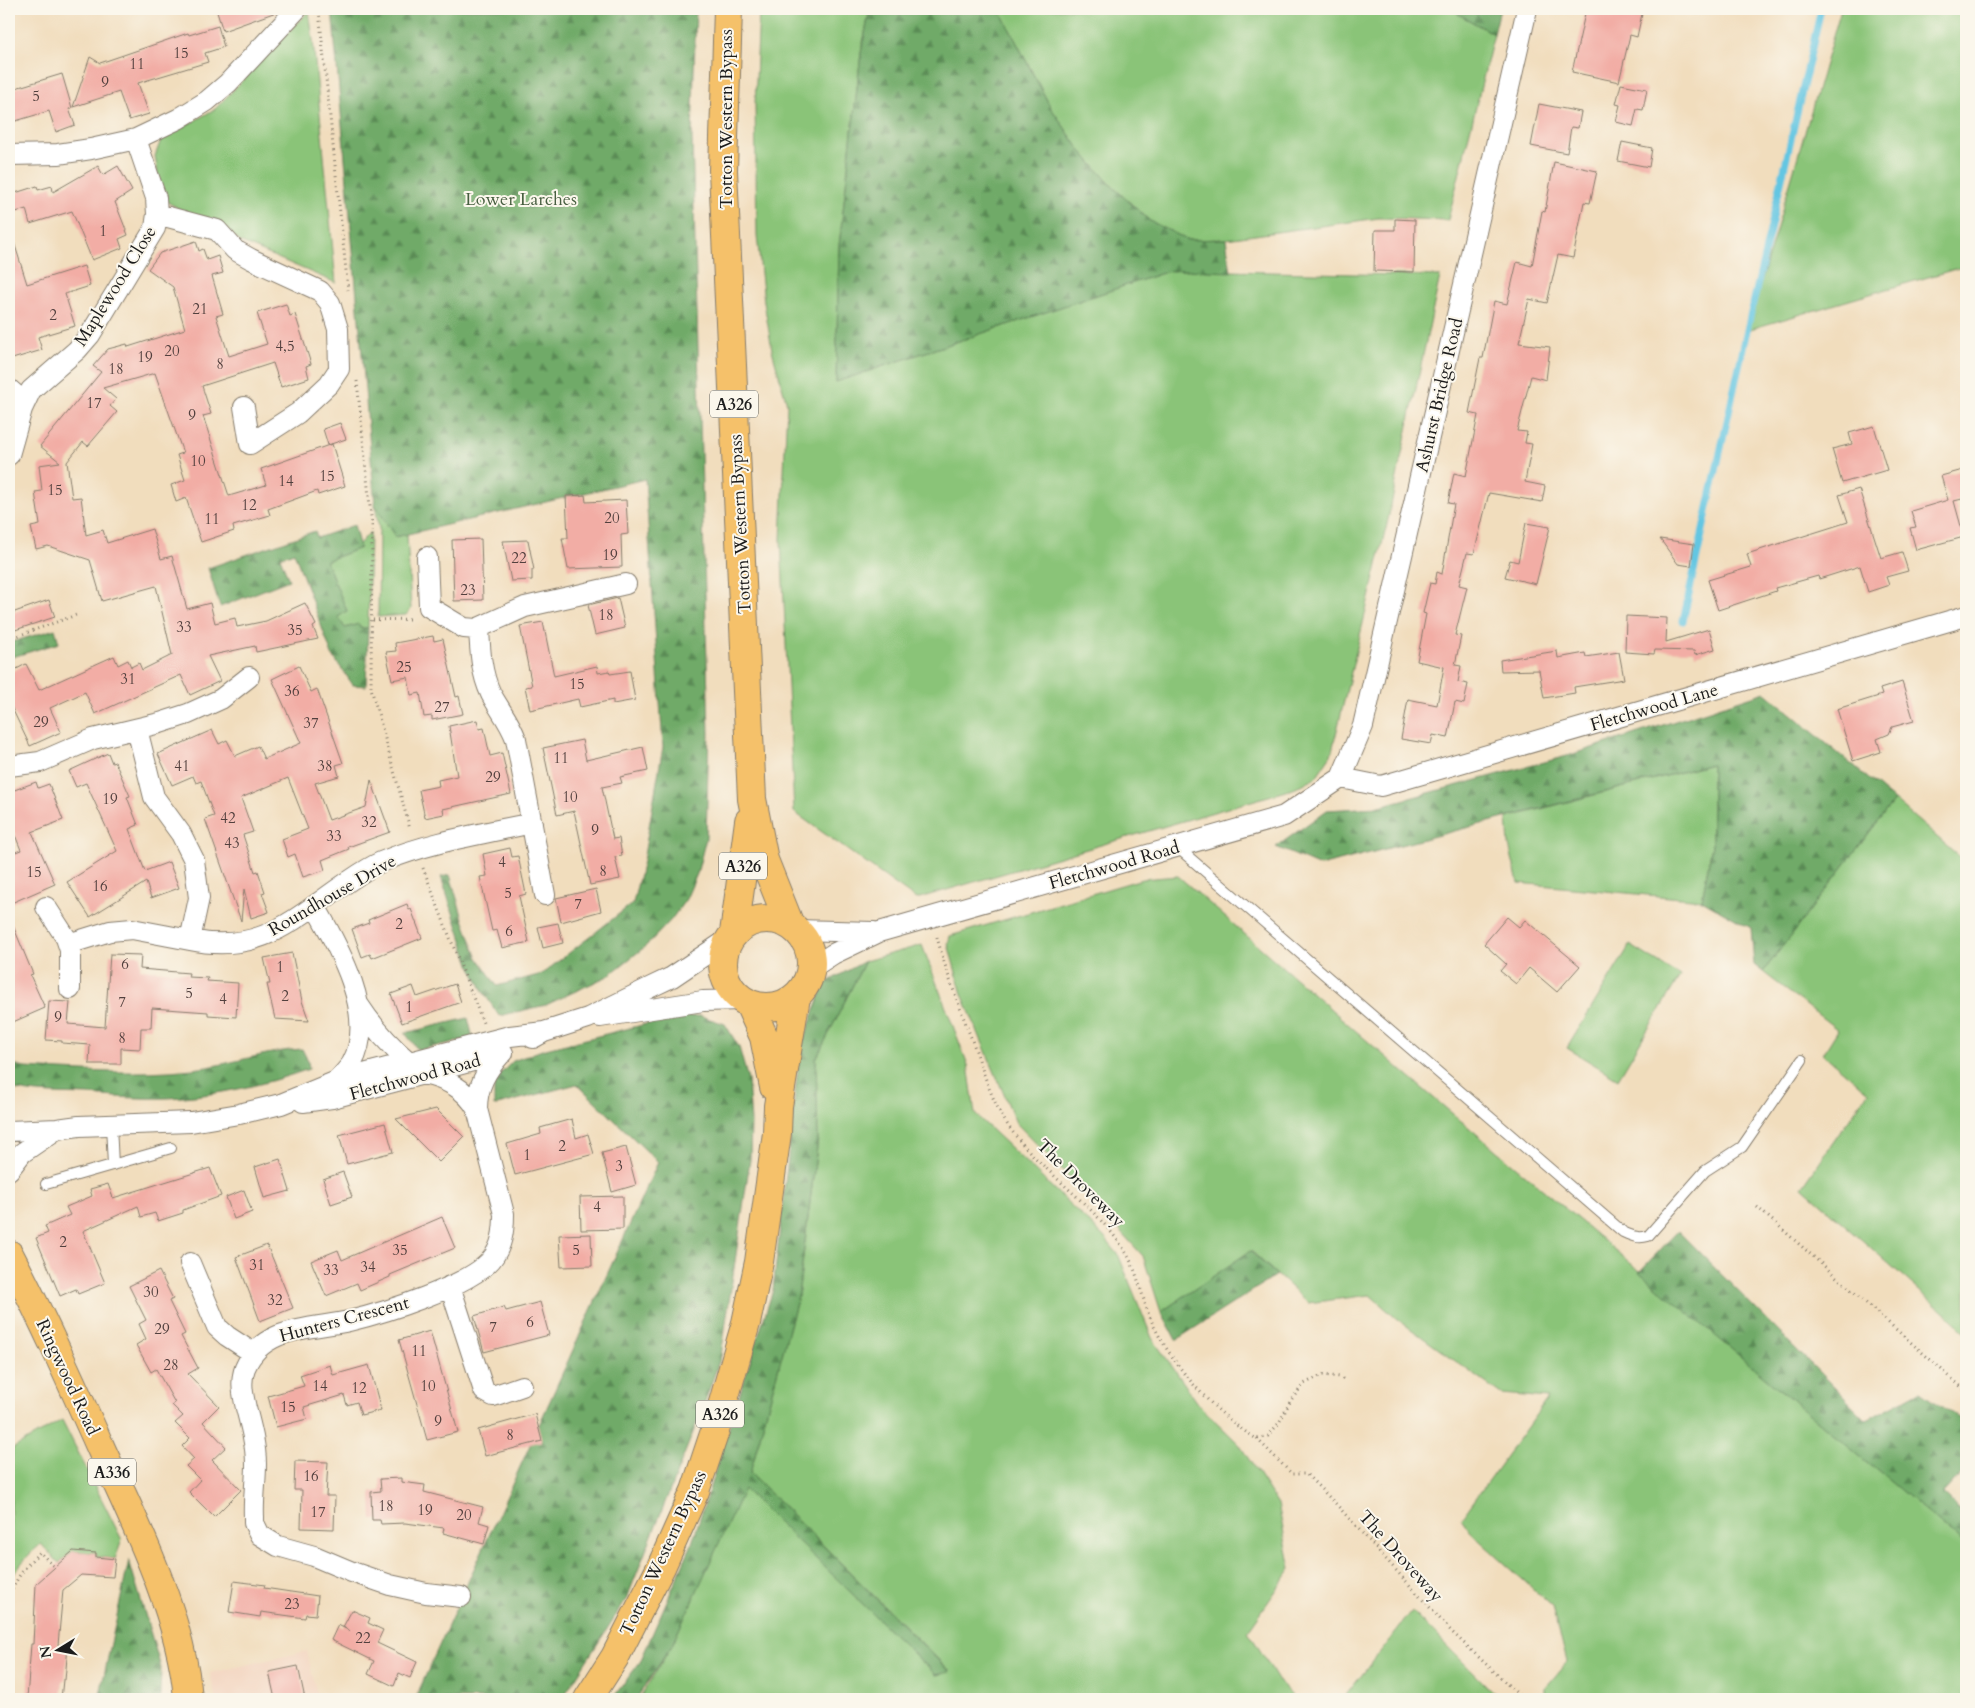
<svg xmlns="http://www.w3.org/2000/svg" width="1975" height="1708" font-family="Cardo,serif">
<defs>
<pattern id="forest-firs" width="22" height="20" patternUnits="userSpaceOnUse" patternTransform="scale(1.25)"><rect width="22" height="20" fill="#6faa68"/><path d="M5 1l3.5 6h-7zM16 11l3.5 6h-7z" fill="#5a8a55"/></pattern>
</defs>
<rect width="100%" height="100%" fill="#fbf7ec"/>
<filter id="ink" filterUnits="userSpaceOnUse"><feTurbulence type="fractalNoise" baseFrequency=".02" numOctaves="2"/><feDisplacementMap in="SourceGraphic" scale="10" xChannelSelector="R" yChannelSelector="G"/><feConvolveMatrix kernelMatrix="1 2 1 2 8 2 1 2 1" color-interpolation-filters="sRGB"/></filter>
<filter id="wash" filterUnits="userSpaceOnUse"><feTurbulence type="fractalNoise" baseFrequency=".0096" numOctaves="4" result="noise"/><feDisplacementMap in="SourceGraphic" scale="20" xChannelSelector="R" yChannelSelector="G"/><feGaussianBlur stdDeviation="1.12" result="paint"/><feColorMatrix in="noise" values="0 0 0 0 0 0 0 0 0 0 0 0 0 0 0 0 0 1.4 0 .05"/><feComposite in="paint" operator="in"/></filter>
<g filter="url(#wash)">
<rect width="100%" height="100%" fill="#f1ddbd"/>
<!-- built -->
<path fill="#f3d4bf" d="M307 1651 318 1699H216L210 1673Z"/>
<!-- grass -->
<path fill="#8ac478" stroke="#53704a" d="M759 9H870L861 53 839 246 836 382 1169 271 1186 270 1440 276 1387 524 1331 755 1316 777 1296 788 916 899 794 812 781 540 787 404 772 350 764 302 757 235 755 104Z
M999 9H1457L1458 14 1494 34 1448 220 1379 218 1226 239 1188 240 1150 221 1113 187 1080 150 1051 108Z
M1841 9H1966V266L1747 330Z
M309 11 313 40 336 283 240 242 219 222 181 210 166 201 158 175 155 156 161 140 215 109Z
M375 505 395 537 407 534 411 609 406 615 378 617 379 528Z
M370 532 368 628H360L358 624 345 628 338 617 347 611 326 561 360 548 359 544Z
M1712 764V845L1702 900 1518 883 1509 845 1507 818Z
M1894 800 1966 862V1332L1802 1187 1868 1092 1823 1054 1838 1030 1763 972Z
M1178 876 1410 1078 1966 1545V1699H1546V1687L1567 1662 1553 1607 1470 1532 1461 1519 1548 1398 1501 1394 1397 1319 1370 1295 1308 1303 1251 1251 1161 1312 1143 1256 1093 1201 1016 1123 962 994 948 944 950 936 1142 879Z
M922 945 968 1065 975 1114 1103 1236 1118 1254 1152 1338 1200 1406 1239 1444 1278 1504 1291 1569 1248 1631 1281 1684 1295 1699H639L671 1647 744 1488 936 1675 950 1671 750 1473 798 1296 818 1139 816 1059 865 961Z
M1630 945 1680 976 1618 1079 1567 1048Z
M62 1420 122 1540 115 1559 96 1557V1553L73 1551 59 1563 41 1544C27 1556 15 1568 9 1585L12 1449Z
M1412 1611 1500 1699H1343Z"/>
<!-- forest -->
<path fill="url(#forest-firs)" stroke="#466342" d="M332 9H696L692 137 709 733 706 838 697 874 686 899 671 920 646 946 608 976 546 1005 499 1016 484 993 471 967 441 877 450 875 464 922 477 956 497 986 542 974 633 903 643 861 663 747 645 479 395 537 375 505Z
M870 9H999L1051 108 1080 150 1113 187 1150 221 1188 240 1226 239 1231 272 1186 270 1169 271 836 382 839 246 861 53Z
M1457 9H1500L1494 34 1458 14Z
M354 525 360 548 326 561 347 611 338 617 345 628 359 624 360 628H368L366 686 353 685 332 655 294 552 280 557 289 580 220 607 208 568 315 531 317 538Z
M55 629 59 643 9 658V643Z
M1765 692 1894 800 1763 972 1754 965 1751 928 1702 900 1712 845V764L1320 866 1276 847 1327 810 1376 807 1567 756Z
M865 961 816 1059 818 1139 798 1296 750 1473 950 1672 936 1675 744 1489 671 1647 636 1699H612L640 1662 691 1546 773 1290 800 1050 825 983Z
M701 1016 725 1024 739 1047 748 1080 751 1122 750 1160 721 1356 702 1410 627 1598 562 1699H415L658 1162 577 1084 494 1106V1085L502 1072 513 1061 542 1050 674 1017Z
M468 1018 473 1038 418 1050 405 1033Z
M302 1049 308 1061 309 1069C264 1085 216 1096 168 1098 141 1099 115 1097 88 1095 62 1094 34 1095 9 1088V1063L25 1068C81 1071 138 1075 193 1069 230 1065 265 1051 302 1049Z
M1678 1231 1867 1420 1920 1391 1966 1423V1468L1943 1493 1966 1516V1545L1639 1272Z
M1250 1251 1277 1275 1176 1340 1161 1312Z
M129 1560 161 1668 160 1699H99Z"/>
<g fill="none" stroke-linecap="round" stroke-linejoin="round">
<!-- stream -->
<path stroke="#64c6e2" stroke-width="7" d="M1683 621 1747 330 1821 9"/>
</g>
<g id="blocks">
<!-- building -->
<path fill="#f2ada5" d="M216 9H278L279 11 223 31Z
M1586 9H1643L1637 37 1630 35 1619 82 1572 72Z
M218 26 224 47 205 53 208 62 138 83 149 114 129 120 119 92 73 107 90 57 100 63 188 33 189 35Z
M62 74 72 108 69 109 75 125 56 132 49 111 9 123V90Z
M1621 84 1647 89 1643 110 1637 109 1633 126 1616 122 1620 105 1616 104Z
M1539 104 1581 112 1578 128 1571 127 1567 153 1531 146Z
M1622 142 1652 148 1649 167 1618 161Z
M1554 162 1597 171 1590 203 1584 202 1573 258 1558 255 1547 303 1529 299 1519 343 1550 347 1546 380 1531 376 1517 431 1527 432 1525 443 1532 444 1525 482 1545 486 1542 502 1489 493 1474 554 1467 553 1459 585 1467 587 1455 635 1461 636 1455 665 1461 666 1458 682 1468 684 1464 704 1455 702 1448 738 1433 735 1431 744 1401 739 1408 699 1437 705 1444 667 1417 661 1426 614 1423 613 1430 583 1435 584 1437 572 1442 574 1454 504 1448 503 1454 473 1466 476 1478 415 1469 413 1480 358H1483L1494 301 1507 304 1517 262 1532 266 1542 211 1545 212Z
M98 166 103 175 118 166 132 191 115 202 128 235 119 239 122 248 92 260 72 211 30 224 26 209 9 214V195L37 186 38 190 52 186 53 192Z
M1395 219 1415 220 1414 272 1374 271 1375 230H1395Z
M9 239H13L27 284 84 266 90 286 65 294 75 326 38 337 42 350 9 360Z
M196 241 199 251 203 249 207 260 218 256 223 273 212 276 223 314 216 316 229 356 267 344 257 313 286 304 290 316 295 314 311 364 306 366 309 378 281 387 273 363 202 386 211 414 203 416 229 496 266 485 261 469 332 444 345 486 318 495 317 491 268 509 270 515 233 526 234 531 201 542 186 498 176 502 171 485 185 480 177 455 183 453 155 373 103 388 116 399 110 406 117 412 88 446 83 442 67 462 72 498 81 497 86 535 103 530 107 543 152 529 161 559 172 556 187 609 210 603 215 623 235 618 237 627 266 621 305 603 316 625 313 627 318 639 256 652 255 646 208 656 220 681 190 695 181 675 95 714 85 692 50 708 61 732 30 746 9 702V673L26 664 39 690 114 656 118 665 128 660 131 667 139 663 142 670 172 655 156 586 102 601 90 560 48 546 36 549 31 527 40 525 35 492 42 491 39 465 60 462 40 446 101 372 93 366 108 349 127 344 128 347 185 329 173 287 148 269 160 253Z
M340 423 346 439 328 445 323 429Z
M1874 426 1887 470 1842 483 1832 449 1852 444 1849 433Z
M1963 470 1966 482V498L1954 501 1964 537 1916 550 1910 528 1916 527 1911 511 1948 500 1941 476Z
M1859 489 1881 558 1902 552 1908 571 1886 577 1889 585 1868 592 1860 566 1819 579 1818 576 1775 588 1776 591 1718 610 1708 580 1751 567 1747 554 1848 522 1839 495Z
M585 495 586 502 626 500 628 534 621 535 622 567 568 569 562 538H568L566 496Z
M1526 523 1550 527 1536 584 1505 577 1510 560 1518 562Z
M481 539 483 600 454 601 452 540Z
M1660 539 1694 544 1691 566 1678 564Z
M528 540 534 570H532V580L511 581 503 541Z
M618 598 625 628 595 635 588 605Z
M49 600 55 617 9 632V614Z
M1626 616 1667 618 1666 642 1709 629 1715 649 1695 655 1694 651 1655 650 1654 654 1625 652Z
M543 622 554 676 597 666 598 673 609 671 610 674 630 671 635 700 613 704V700L580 707 578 699 530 710 525 687 532 686 520 626Z
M433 636 434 641 443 639 456 697 459 696 463 714 432 720V716L424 717 420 693 411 695 408 677 392 680 386 652 396 651 395 643Z
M1557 651 1558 658 1585 653 1586 657 1619 652 1624 679 1574 687 1575 693 1544 698 1539 670 1501 671 1500 660Z
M299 666 311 692 317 689 343 763 336 765 339 776 315 783 329 820 366 807 371 780 390 832 348 847 349 849 322 860 325 870 303 877 295 854 288 857 282 839 308 829 288 778 241 798 253 832 243 835 255 872 258 871 265 892 262 893 269 912 251 918 244 889 241 921 205 819 214 816 201 781 196 783 193 776 172 785 158 754 212 730 219 744 227 740 235 756 258 746 264 759 301 743 272 679Z
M1902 682 1914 721 1892 727 1889 734 1877 739 1881 752 1853 761 1837 709 1882 695 1880 689Z
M477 720 479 729 484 728 490 756 502 753 511 794 443 809 444 814 425 818 419 790 439 786 438 780 457 776 449 726Z
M582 740 586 760 643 747 648 771 620 777 622 783 602 787 613 839 619 838 622 856 615 857 620 879 590 885 574 811 557 815 543 748Z
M108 753 112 763 115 762 130 796 127 797 138 825 129 829 145 871 169 862 179 888 151 898 146 882 90 917 67 882 117 851 86 783 76 787 69 771Z
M36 782 38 788 49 784 63 820 32 832 55 884 9 904V866L14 864 10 854 21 850 9 820V792Z
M510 848 512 857 518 856 526 894 519 896 529 942 502 948 497 930 492 931 480 877 487 876 483 854Z
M596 889 601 911 561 922 556 898Z
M407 904 409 910 411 909 422 938 372 958 370 954 362 957 352 929 369 923 368 920Z
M9 916 33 974 30 975 45 1008 13 1022 9 1012Z
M1507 917 1519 927 1525 920 1580 966 1557 992 1529 968 1516 984 1500 971 1506 964 1484 944Z
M558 923 563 943 543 948 538 927Z
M292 953 302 1001 309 1021 275 1019 267 984H270L264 958Z
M110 954 141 955 140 969 189 973 188 977 208 978 207 981 238 983 236 1017 208 1015V1012L152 1008 151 1028H141L140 1049 121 1048V1064H89L90 1045 62 1043V1041L46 1040 49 1001 70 1002 68 1024 105 1027Z
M455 984 461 1002 402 1023 391 994 413 986 417 997Z
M436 1109 464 1137 439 1162 396 1119Z
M572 1119 576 1138 588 1134 594 1154 515 1175 507 1144 541 1134 540 1128Z
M385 1123 393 1152 347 1164 339 1135Z
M626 1147 636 1185 612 1192 602 1153Z
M280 1159 290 1191 264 1198 255 1167Z
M210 1168 221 1196 183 1210V1213L158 1221 155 1213 141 1217 138 1206 83 1231 105 1283 78 1294 76 1289 60 1296 36 1238 48 1233 45 1226 70 1215 66 1207 92 1196 90 1189 108 1184 113 1198Z
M343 1172 352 1197 331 1204 323 1179Z
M244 1190 252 1212 234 1219 226 1197Z
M623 1196V1229L581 1230 580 1197Z
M442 1217 455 1248 390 1275V1277L360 1290 357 1283 326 1296 311 1261 338 1250 342 1260Z
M591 1234 592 1266 561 1267 559 1235Z
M267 1245 293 1308 260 1321 236 1257Z
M159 1271 173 1299 169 1301 185 1334 181 1336 198 1368 188 1374 219 1406 203 1422 226 1447 212 1460 241 1490 214 1517 189 1492 200 1480 186 1466 194 1459 182 1446 190 1438 175 1423 183 1416 172 1405 175 1403 156 1369 151 1372 136 1345 146 1339 139 1324 146 1320 129 1286Z
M540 1302 549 1335 484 1352 474 1316 504 1307 506 1311Z
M430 1331 458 1432 427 1440 399 1340Z
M330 1365 333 1375 369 1365 381 1410 361 1415 357 1402 347 1405 344 1395 304 1407 307 1419 276 1427 268 1396 304 1386 300 1375Z
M535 1414 542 1441 485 1456 478 1430Z
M295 1461 328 1462 326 1496H335L334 1529 301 1528 302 1490H294Z
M401 1478V1482L425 1485 424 1492 483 1507 479 1522 489 1525 484 1544 443 1533 444 1528 405 1523 381 1524 380 1520H372L371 1492 381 1491 380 1479Z
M73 1551 96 1553V1557L115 1559 113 1577 81 1575 63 1590 58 1645 68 1646 65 1680H63L61 1699H27L31 1644H33L36 1584Z
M234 1581 265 1585 264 1588 318 1596 316 1615 306 1614 305 1618 261 1612 260 1617 229 1612Z
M352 1610 370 1618 368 1623 383 1630 377 1643 417 1662 410 1678 399 1673 394 1686 368 1674 374 1661 331 1640 338 1625 350 1631 343 1627Z
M298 1666 305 1699H275L269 1672Z"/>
</g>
</g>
<g filter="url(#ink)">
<use href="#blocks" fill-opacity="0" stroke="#867c6c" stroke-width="1"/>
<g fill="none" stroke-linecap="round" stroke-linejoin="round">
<!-- service casing -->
<g stroke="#867c6c" stroke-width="12">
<path id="service" d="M1177 847 1623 1232C1632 1236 1638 1239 1648 1236L1705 1171 1742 1147 1802 1060
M111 1125 113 1165
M46 1184 171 1148"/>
</g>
<!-- minor casing -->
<g stroke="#867c6c" stroke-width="22">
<path id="minor" d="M136 139 156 198 157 214 217 230 235 250 251 259 320 291 330 303 338 329 339 369 329 384 298 413 250 444 244 407
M9 155 58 154 91 149 136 139 178 119 207 101 228 83 297 9
M9 389 25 403
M9 455 22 409 31 390 77 350 90 335 155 228 157 214
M427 557 429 607 464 628 476 629 525 607 626 584
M479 628C480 650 481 673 491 694 499 709 510 722 516 739L545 895
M9 766 40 762 93 739 160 723 188 714 221 699 249 677
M1341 778 1363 726 1527 9
M1341 778 1381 786 1966 616
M315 906C338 946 378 1016 352 1063 348 1069 342 1075 337 1081
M46 907 66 938 70 950V989
M796 930 874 932
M190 940C258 954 289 923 342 886 354 878 367 868 381 862 429 842 481 834 532 823
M68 944 110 931 132 929 190 940 199 898 194 860 181 834 154 797 137 729
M810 969 833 954 879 932 1284 816 1341 778
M358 1004C373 1027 389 1045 409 1062
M600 1017 703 1001 741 1000
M533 1038 544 1032 588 1018 651 987 672 977 730 938
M423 1074C446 1079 465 1088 477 1109
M303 1102 332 1098 503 1053
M9 1131 57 1129 79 1126 191 1122 239 1114 281 1104 337 1081 510 1036 544 1032
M9 1170 22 1153 57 1129
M190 1263 217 1327 227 1336 253 1353
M450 1286 484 1391 493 1396 522 1386
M461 1597 426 1593 390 1585 352 1572 314 1556 278 1546 260 1535 254 1523V1517C253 1499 256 1482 256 1464 256 1446 251 1427 246 1408 243 1395 240 1381 245 1368 262 1326 312 1329 349 1321 383 1313 469 1286 491 1260 502 1247 504 1231 504 1214L477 1109C477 1086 486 1071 501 1054"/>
</g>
<!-- primary casing -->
<g stroke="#867c6c" stroke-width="30">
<path id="primary" d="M728 9 723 170 752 799 764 860 790 925
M723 963a44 44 0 1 1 88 0a44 44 0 1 1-88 0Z
M734 933 749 821
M749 1004 764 1037 774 1087
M9 1254C43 1319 73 1386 103 1453 137 1526 182 1618 188 1699
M588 1699 615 1657 661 1567 695 1491 714 1434 746 1323 759 1262 777 1133 778 1106 796 997"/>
</g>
<!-- path -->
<path stroke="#867c6c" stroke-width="3" stroke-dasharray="1 4" stroke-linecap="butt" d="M319 11 348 290
M357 381 372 526 371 688 410 829
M373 620 412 619
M9 639 79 614
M423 868 483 1023
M937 937C947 976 962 1013 976 1051 985 1077 993 1104 1009 1127 1042 1173 1094 1203 1125 1251 1137 1269 1141 1294 1149 1315 1167 1360 1215 1415 1257 1439L1268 1436 1279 1423 1291 1400 1304 1384 1322 1375 1340 1377 1344 1380
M1757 1207 1966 1391
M1257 1439 1292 1474H1306L1336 1504 1452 1632 1523 1699
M9 1599C15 1579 25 1566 40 1552L54 1567"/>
<!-- service -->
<use href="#service" stroke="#fff" stroke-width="10"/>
<!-- minor -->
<use href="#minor" stroke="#fff" stroke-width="20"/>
<!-- primary -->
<use href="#primary" stroke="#f5c16b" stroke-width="28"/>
</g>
</g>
<g text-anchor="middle" stroke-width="4" stroke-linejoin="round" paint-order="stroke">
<!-- number labels -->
<g font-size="15" fill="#52403e">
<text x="181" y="58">15</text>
<text x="137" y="69">11</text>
<text x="105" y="87">9</text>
<text x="36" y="101">5</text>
<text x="103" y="236">1</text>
<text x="200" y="314">21</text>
<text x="53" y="320">2</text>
<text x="285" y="351">4,5</text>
<text x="172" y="356">20</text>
<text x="145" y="362">19</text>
<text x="220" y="369">8</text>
<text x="116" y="374">18</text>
<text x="94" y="408">17</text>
<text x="192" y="420">9</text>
<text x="198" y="466">10</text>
<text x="327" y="481">15</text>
<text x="286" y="486">14</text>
<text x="55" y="495">15</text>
<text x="249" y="510">12</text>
<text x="612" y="523">20</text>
<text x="212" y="524">11</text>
<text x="610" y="560">19</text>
<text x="519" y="563">22</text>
<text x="468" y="595">23</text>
<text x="606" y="620">18</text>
<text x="184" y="632">33</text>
<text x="295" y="635">35</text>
<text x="404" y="672">25</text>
<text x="128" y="684">31</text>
<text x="577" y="689">15</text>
<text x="292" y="696">36</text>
<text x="442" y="712">27</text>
<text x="41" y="727">29</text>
<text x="311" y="728">37</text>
<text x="561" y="763">11</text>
<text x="182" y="771">41</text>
<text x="325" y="771">38</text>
<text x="493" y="782">29</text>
<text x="570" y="802">10</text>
<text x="110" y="804">19</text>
<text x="228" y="823">42</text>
<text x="369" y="827">32</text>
<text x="595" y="835">9</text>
<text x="334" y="841">33</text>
<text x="232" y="848">43</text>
<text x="502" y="867">4</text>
<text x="603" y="876">8</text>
<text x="34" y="877">15</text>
<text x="100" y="891">16</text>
<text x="508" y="898">5</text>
<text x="578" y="909">7</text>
<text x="399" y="929">2</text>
<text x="509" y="936">6</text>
<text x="125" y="969">6</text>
<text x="280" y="972">1</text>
<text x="189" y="998">5</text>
<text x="285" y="1001">2</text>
<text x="223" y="1004">4</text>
<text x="122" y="1007">7</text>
<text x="409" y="1012">1</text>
<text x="58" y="1022">9</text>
<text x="122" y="1043">8</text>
<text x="562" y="1151">2</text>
<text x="527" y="1160">1</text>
<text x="619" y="1171">3</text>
<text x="597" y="1212">4</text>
<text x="63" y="1247">2</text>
<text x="400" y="1255">35</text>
<text x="576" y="1255">5</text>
<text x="257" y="1270">31</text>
<text x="368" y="1272">34</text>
<text x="331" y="1275">33</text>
<text x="151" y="1297">30</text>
<text x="275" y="1305">32</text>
<text x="530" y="1327">6</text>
<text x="493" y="1332">7</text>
<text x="162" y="1334">29</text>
<text x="419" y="1356">11</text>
<text x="171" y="1370">28</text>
<text x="320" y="1391">14</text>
<text x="428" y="1391">10</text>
<text x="359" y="1393">12</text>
<text x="288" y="1412">15</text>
<text x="438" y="1426">9</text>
<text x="510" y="1440">8</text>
<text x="311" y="1481">16</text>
<text x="386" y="1511">18</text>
<text x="425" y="1515">19</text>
<text x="318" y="1517">17</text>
<text x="464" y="1520">20</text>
<text x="292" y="1609">23</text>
<text x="363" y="1643">22</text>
</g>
<!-- shield labels -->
<g fill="#fbf7ec" stroke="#5f5e5a" stroke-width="1">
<rect x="710" y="390.5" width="48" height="27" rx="4"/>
<rect x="719" y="852.5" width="48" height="27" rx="4"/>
<rect x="696" y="1400.5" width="48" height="27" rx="4"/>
<rect x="88" y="1458.5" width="48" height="27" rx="4"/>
</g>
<g font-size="16" font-weight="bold" fill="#1c1c1c">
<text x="734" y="410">A326</text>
<text x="743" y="872">A326</text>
<text x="720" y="1420">A326</text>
<text x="112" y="1478">A336</text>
</g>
<!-- street labels -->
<g font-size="18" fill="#1c1c1c" stroke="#fbf7ec">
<text transform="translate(726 119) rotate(-90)" y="6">Totton Western Bypass</text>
<text transform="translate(115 286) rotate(-58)" y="6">Maplewood Close</text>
<text transform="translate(1439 395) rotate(-77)" y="6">Ashurst Bridge Road</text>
<text transform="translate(740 524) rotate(-93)" y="6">Totton Western Bypass</text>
<text transform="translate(1654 707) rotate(-16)" y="6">Fletchwood Lane</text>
<text transform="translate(1114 865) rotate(-16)" y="6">Fletchwood Road</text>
<text transform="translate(332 895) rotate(-30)" y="6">Roundhouse Drive</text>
<text transform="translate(415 1077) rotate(-15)" y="6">Fletchwood Road</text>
<text transform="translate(1081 1183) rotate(45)" y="6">The Droveway</text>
<text transform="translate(344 1319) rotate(-15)" y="6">Hunters Crescent</text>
<text transform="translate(68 1377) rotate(65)" y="6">Ringwood Road</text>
<text transform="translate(663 1553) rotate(-65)" y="6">Totton Western Bypass</text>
<text transform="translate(1401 1556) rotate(48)" y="6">The Droveway</text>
</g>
<!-- park labels -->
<g font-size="18" fill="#485f41" stroke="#fbf7ec">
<text x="521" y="205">Lower Larches</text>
</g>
</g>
<!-- margin -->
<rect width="1975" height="1708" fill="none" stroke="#fbf7ec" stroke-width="30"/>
<!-- north arrow -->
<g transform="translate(58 1650) rotate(260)" stroke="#fbf7ec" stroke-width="4" paint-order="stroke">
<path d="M0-4L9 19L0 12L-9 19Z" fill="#1c1c1c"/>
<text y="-8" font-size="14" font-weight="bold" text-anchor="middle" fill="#1c1c1c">N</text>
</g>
</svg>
